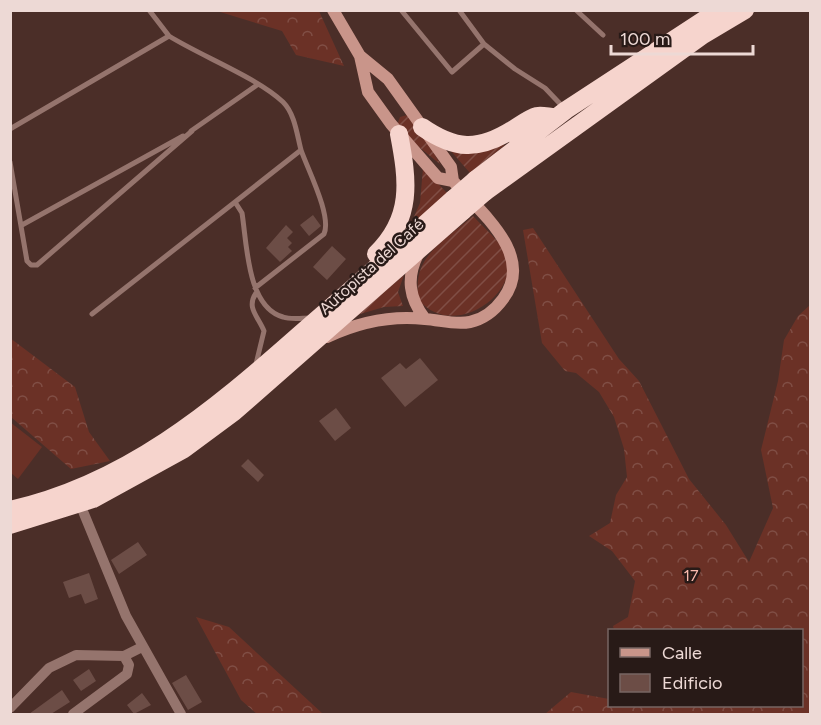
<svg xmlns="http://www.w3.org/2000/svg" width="821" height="725" font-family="Figtree,sans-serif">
<defs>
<pattern id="forest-crowns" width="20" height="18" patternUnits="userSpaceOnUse" patternTransform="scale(1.5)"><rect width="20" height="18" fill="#6b3126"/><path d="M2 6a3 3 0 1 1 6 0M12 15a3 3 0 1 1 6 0" fill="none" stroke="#804e45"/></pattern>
<pattern id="garden-furrows" width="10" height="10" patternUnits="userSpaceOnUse" patternTransform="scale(1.5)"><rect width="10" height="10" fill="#6b3126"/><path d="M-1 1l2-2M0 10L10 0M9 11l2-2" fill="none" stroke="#804e45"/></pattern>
</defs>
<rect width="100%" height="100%" fill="#4b2e28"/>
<!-- green -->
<path fill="#6b3126" d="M10 422 42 447 18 479 11 473Z"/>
<!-- forest -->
<path fill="url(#forest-crowns)" d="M217 11H319L344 66 296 55 282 31Z
M533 228 619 359 639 381 689 479 726 525 749 562 773 508 761 450 778 381 784 340 798 316 810 305V714H545L571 692 609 699 610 706H802V630H614L613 626 628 617 635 581 612 551 589 536 610 523 616 495 627 477 624 449 614 417 599 392 576 373 565 371 542 343 523 230Z
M10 338 75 387 89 432 110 461 71 469 11 417Z
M196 617 229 627 323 714H257L241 700Z"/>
<!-- garden -->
<path fill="url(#garden-furrows)" d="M407 115 415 121 441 165 396 128 400 117Z
M505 145 470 173 450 150Z
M423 168 447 193 409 228 420 203Z
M473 216C483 227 500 241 506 254 523 291 454 342 419 300 410 257 445 240 473 216Z
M404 275 398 292 403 306 384 307 357 315Z"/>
<!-- building -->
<path fill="#6c4d46" d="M313 215 321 226 309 236 300 225Z
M286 225 293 232 287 238 292 243 288 247 292 251 280 262 266 248Z
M332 246 346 259 327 280 313 267Z
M420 358 438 380 405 407 381 378 400 363 406 369Z
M336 408 351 428 335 441 319 421Z
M248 459 264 475 258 482 241 466Z
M138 542 147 555 119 574 111 560Z
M89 573 98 599 85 604 81 594 69 598 63 582Z
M89 669 96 681 81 691 73 680Z
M186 675 202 702 188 710 172 683Z
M62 690 70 702 51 714H29Z
M142 693 151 705 134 714 127 705Z"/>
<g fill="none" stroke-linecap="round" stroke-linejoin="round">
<!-- lane -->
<path stroke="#95746d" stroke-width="5" d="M401 10 452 72 484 44
M459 10 484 44 515 69 545 88 565 109
M576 10 603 35
M169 36C201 56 258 78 283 102 295 114 297 135 301 150L235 202
M10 129 169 36 149 10
M191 131 257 85
M10 162 27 261 31 265H37L192 131
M22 225 183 136
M255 288 324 234C332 216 308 170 301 150
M256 293C246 308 258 316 264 331L256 364
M92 314 235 202 242 213C247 244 247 307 283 317 291 320 302 318 311 318"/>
<!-- street -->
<path stroke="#95746d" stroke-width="10" d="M80 504 126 616 181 714
M10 708 49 668 76 655 124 656
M73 714 127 674 129 665 124 656 142 647"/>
<!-- secondary -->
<path stroke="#c9958a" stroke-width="12" d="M333 10 360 56 368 92 391 124 438 178 453 181
M418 254C406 278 409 298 425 319
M327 337C359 322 390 315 425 319 440 320 455 325 470 322 484 319 495 310 503 299 536 255 480 212 453 181L451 167 388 79 360 56"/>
<!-- highway -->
<path stroke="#f6d4cd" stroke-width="18" d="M422 127C455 150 478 151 512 130 519 126 529 118 537 116 542 115 550 117 555 117
M475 180 566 110 719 10
M485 192 703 35 745 10
M376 254C413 218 408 181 399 134
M10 510C126 484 213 411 299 335 351 290 402 245 453 199
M10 525 93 499 184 449 234 412 463 211"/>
<!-- highway-bridge -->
<path stroke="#f6d4cd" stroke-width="18" d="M453 199 475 180
M463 211 485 192"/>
</g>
<g text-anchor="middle" stroke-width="5" stroke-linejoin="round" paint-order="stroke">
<!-- street labels -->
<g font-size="16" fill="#edd9d5" stroke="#281a17">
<text transform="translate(371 266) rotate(-42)" y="6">Autopista del Café</text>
</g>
<!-- park labels -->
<g font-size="16" fill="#f9baad" stroke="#281a17">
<text x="691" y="581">17</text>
</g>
</g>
<!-- border -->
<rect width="821" height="725" fill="none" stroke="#edd9d5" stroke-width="24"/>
<!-- legend -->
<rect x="608" y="629" width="195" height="78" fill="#281a17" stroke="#776663" stroke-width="1.5"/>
<rect x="620" y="648" width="30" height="9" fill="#c9958a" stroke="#776663" stroke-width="1.5"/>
<text x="662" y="659" font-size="18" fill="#edd9d5">Calle</text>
<rect x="620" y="674" width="30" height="18" fill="#6c4d46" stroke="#776663" stroke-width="1.5"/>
<text x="662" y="689" font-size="18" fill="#edd9d5">Edificio</text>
<!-- scale -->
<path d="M611 45v9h142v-9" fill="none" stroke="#edd9d5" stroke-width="3"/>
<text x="620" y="45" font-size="18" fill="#edd9d5" stroke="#281a17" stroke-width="4.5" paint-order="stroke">100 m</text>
</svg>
